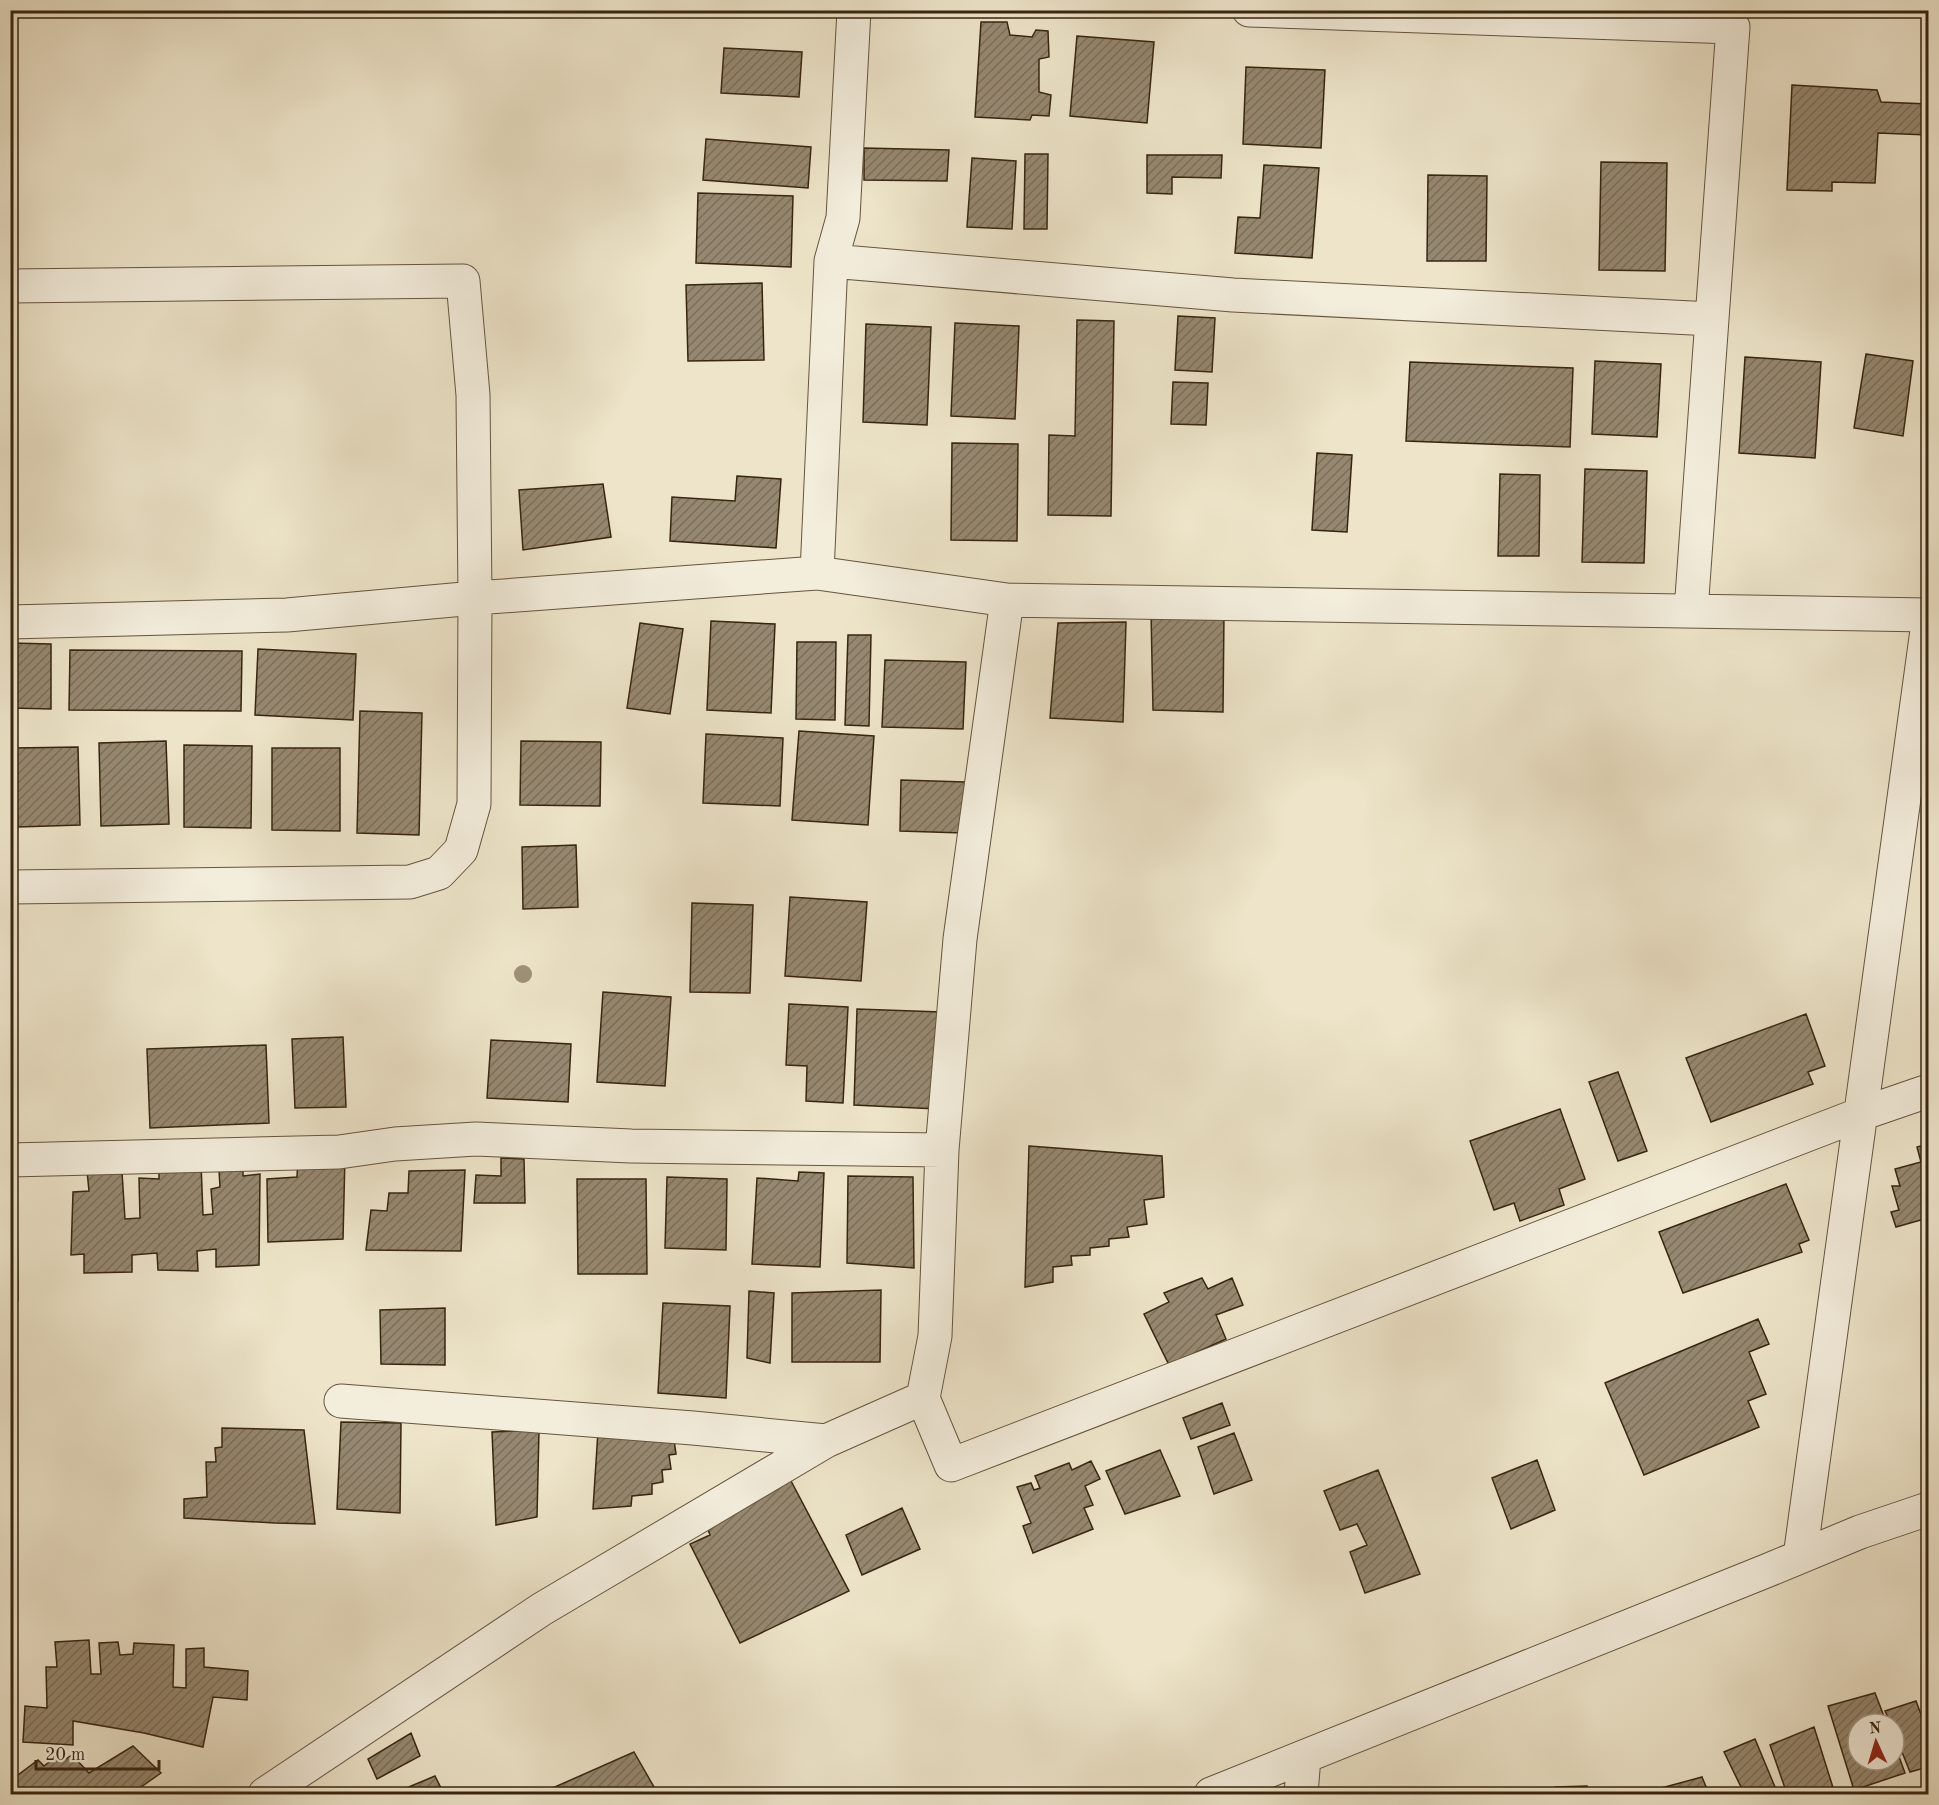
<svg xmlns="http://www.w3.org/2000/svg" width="1939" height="1805" font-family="'Old Standard TT',serif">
<defs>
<pattern id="building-hatch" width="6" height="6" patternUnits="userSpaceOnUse" patternTransform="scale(1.5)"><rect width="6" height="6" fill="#968870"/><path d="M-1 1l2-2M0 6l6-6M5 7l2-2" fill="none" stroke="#7b6f5b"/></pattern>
</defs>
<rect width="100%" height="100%" fill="#ede4c9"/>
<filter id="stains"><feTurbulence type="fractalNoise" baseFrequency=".00333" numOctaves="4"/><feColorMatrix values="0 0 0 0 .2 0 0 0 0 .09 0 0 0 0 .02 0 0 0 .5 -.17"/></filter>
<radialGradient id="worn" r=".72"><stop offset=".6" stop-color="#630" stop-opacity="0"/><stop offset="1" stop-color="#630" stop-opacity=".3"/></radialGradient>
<!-- building -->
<path fill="url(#building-hatch)" stroke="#382510" stroke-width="1.5" d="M740 10H792V14Z
M981 22H1007L1010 35 1032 37 1036 30 1048 31 1049 57 1039 59V92L1051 95 1049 116 1032 115 1030 120 975 117Z
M1077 36 1154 42 1147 123 1070 116Z
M724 48 802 52 799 97 721 93Z
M1246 67 1325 70 1321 148 1243 144Z
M1792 85 1877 90 1881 102 1928 104V135L1878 133 1875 183 1832 182V191L1787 190Z
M706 139 811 147 808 188 703 180Z
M864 148 949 150 947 181 864 180Z
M1025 154H1048L1047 229H1024Z
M1147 155H1222L1221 178 1172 177V194L1147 193Z
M972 158 1016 161 1012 229 967 227Z
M1601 162 1667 163 1665 271 1599 270Z
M1264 165 1319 168 1312 258 1235 253 1238 217 1260 218Z
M1428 175 1487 176 1486 261H1427Z
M698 193 793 196 791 267 696 263Z
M762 283 764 360 688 361 686 285Z
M1178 316 1215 318 1212 372 1175 370Z
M1077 320 1114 321 1111 516 1048 515 1049 435 1075 436Z
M955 323 1019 326 1015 419 951 416Z
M866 324 931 327 927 425 863 422Z
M1866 354 1913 361 1903 436 1854 428Z
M1745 357 1821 362 1815 458 1739 453Z
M1595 361 1661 364 1657 437 1592 434Z
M1410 362 1573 368 1570 447 1406 441Z
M1173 382 1208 383 1206 425 1171 424Z
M952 443 1018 444 1017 541 951 540Z
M1317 453 1352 455 1347 532 1312 530Z
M1585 469 1647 471 1644 563 1582 562Z
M1500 474 1540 475 1539 556H1498Z
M737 476 781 479 776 548 670 541 672 497 735 501Z
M603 484 611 537 523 550 519 490Z
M1151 612 1224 614 1223 712 1153 710Z
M711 621 775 624 771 713 707 710Z
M1126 622 1123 722 1050 718 1058 623Z
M640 623 683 629 670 714 627 708Z
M848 635H871L869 726 845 725Z
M797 642H836L835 720 796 719Z
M10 643 51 644V709L10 708Z
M258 649 356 654 353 720 255 715Z
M70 650 242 651 241 711 69 710Z
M885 660 966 662 963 729 882 727Z
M360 711 422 713 419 835 357 833Z
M799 731 874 736 868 825 792 820Z
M706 734 783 738 780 806 703 803Z
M166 741 169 824 101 826 99 743Z
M521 741 601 742 600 806 520 805Z
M184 745 252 746 251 828 184 827Z
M78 747 80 825 18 827 15 748Z
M272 748H340V831L272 830Z
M901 780 965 782 963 833 900 831Z
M576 845 578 907 523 909 522 847Z
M790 897 867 902 861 981 785 976Z
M692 903 753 905 750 993 690 992Z
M1927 958H1928V989L1922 988Z
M603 992 671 997 665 1086 597 1082Z
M789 1004 848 1007 843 1103 806 1101 807 1066 786 1065Z
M857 1009 941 1012 937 1109 854 1105Z
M1806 1014 1825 1066 1808 1072 1813 1084 1711 1122 1686 1058Z
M343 1037 346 1107 295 1108 292 1039Z
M491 1040 571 1044 568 1102 487 1098Z
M266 1045 269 1123 150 1128 147 1049Z
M1618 1072 1647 1151 1618 1161 1589 1082Z
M1560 1109 1585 1179 1559 1189 1564 1205 1520 1221 1514 1203 1494 1210 1470 1141Z
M1928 1144V1218L1896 1227 1891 1212 1899 1210 1892 1186H1900L1895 1169 1921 1162 1917 1147Z
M1029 1146 1162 1156 1164 1197 1144 1200 1147 1224 1127 1227 1129 1237 1109 1239V1246L1090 1248V1255L1071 1256 1072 1265 1053 1267V1282L1025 1287Z
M345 1156 343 1239 268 1242 267 1179 297 1177 298 1157Z
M501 1158 524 1159 525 1203H474L476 1175 501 1176Z
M243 1162V1176L260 1174 259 1265 216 1267V1249L197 1251 198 1271 158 1270 157 1253 132 1255V1272L84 1273V1254L71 1255 73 1192 89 1191 87 1171 122 1172 125 1219 140 1218 139 1178 159 1179V1170L201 1163 203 1215 213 1214 211 1189 220 1187 219 1170Z
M465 1170 461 1251 366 1250 371 1210 387 1211 389 1193H408L409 1171Z
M799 1172 824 1173 820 1267 752 1264 757 1178 798 1181Z
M848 1176 913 1177 914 1268 847 1263Z
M667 1177 727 1179 726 1250 665 1248Z
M577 1179H646L647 1274H578Z
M1786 1184 1809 1240 1799 1244 1802 1252 1683 1293 1659 1232Z
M10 1209H17L18 1300H10Z
M1202 1278 1208 1289 1232 1278 1243 1305 1216 1315 1226 1339 1169 1365 1144 1314 1169 1302 1164 1293Z
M881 1290 880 1362H792V1293Z
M749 1291 774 1293 770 1363 747 1358Z
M663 1303 730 1306 726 1398 658 1393Z
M445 1308V1365L381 1364 380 1310Z
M1758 1319 1769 1344 1749 1352 1766 1394 1748 1401 1759 1427 1644 1475 1605 1383Z
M1222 1403 1230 1425 1191 1439 1183 1418Z
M341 1422 401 1423 400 1513 337 1509Z
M222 1428 304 1430 315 1524 275 1523 184 1518V1499L207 1497 206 1462H216L215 1448 222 1447Z
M539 1430 537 1517 496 1525 492 1432Z
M598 1431 673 1433 676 1454 669 1455 671 1469 662 1470 663 1482 652 1484V1494L632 1496 631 1506 593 1509Z
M1234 1433 1252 1480 1214 1494 1198 1447Z
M1160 1450 1180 1496 1125 1514 1106 1471Z
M1537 1460 1555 1510 1511 1529 1492 1478Z
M1091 1461 1100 1479 1085 1486 1093 1505 1084 1508 1093 1529 1033 1553 1023 1526 1031 1523 1017 1487 1031 1483 1034 1490 1040 1488 1035 1476 1069 1463 1072 1470Z
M1378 1470 1420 1574 1365 1593 1350 1552 1367 1545 1357 1524 1340 1530 1324 1491Z
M790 1479 849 1591 740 1643 690 1544 710 1535 707 1527Z
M902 1508 920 1549 862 1575 846 1535Z
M89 1640 91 1674H101L99 1643 118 1642 120 1655 133 1654 134 1643 174 1645 173 1687 186 1688V1649L204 1648V1667L248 1671 247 1700 213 1697 203 1747 144 1733 73 1721V1745L23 1742 25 1706 47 1708 46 1667H57L55 1642Z
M1875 1693 1887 1724H1858V1760H1894V1743L1905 1773 1854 1790 1828 1706Z
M1916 1701 1922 1717 1928 1715V1767L1910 1772 1894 1732V1724H1891L1885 1711Z
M1814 1727 1835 1794H1787L1770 1745Z
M411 1733 420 1756 377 1779 368 1759Z
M1755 1739 1775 1787 1770 1790 1771 1794H1738L1737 1792 1742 1789 1724 1752Z
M133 1746 161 1773 131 1794H10V1781L38 1760 44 1766 58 1755 63 1761 72 1755 89 1773Z
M634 1752 658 1794H539Z
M435 1776 444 1794H392Z
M1702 1777 1709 1794H1639Z
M1587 1786V1794H1556L1555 1787Z"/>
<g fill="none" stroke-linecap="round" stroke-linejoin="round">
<!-- minor casing -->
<g stroke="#65553e" stroke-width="35">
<path id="minor" d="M854 10 843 218 831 261 817 573 1007 600 1928 615
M1249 10 1733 27 1691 611
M831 261 1233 295 1712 319
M10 286 463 281 473 395 475 598 474 804 461 850 439 873 410 882 10 887
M10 622 287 615 475 598 817 573
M10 1160 339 1152 395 1144 476 1139 631 1146 942 1150
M923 1398 951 1465 1861 1114 1928 1091
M341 1401 693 1428 826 1441
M1800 1557 1928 623
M265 1794 542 1609 826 1441 923 1398 935 1336 942 1150 960 939 1007 600
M1211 1794 1766 1571 1860 1532 1928 1509
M1301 1794 1304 1757"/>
</g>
<!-- minor -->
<use href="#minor" stroke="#f3eddc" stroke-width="33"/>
</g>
<!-- trees -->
<circle fill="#9e9178" cx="523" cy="974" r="9"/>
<!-- margin -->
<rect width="1939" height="1805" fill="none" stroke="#ede4c9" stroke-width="36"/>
<rect x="12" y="12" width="1915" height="1781" fill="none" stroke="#382510" stroke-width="3"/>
<rect x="18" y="18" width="1903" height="1769" fill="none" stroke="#382510" stroke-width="1.5"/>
<!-- north arrow -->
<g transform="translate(1876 1742) rotate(356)"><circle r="28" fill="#f3eddc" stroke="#a89d8a" stroke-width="1.5"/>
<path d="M0-4.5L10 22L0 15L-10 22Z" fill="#8f2418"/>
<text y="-9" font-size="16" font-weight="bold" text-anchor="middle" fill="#382510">N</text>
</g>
<!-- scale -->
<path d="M36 1760v9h123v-9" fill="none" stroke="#382510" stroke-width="3"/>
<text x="45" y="1760" font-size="18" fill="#382510" stroke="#f3eddc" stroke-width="4.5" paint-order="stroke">20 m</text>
<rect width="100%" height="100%" filter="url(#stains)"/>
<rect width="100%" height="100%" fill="url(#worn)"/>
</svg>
